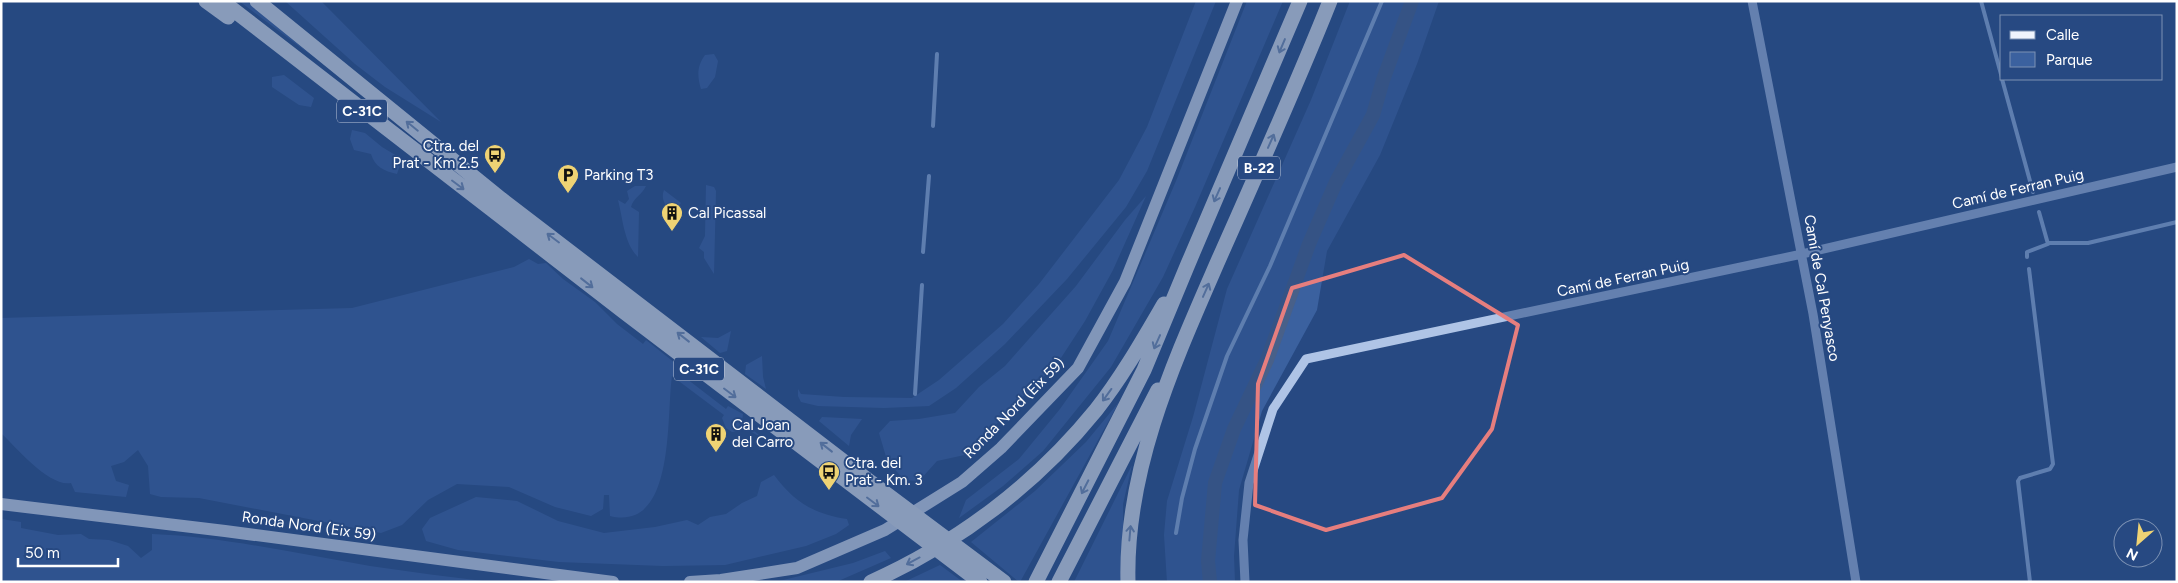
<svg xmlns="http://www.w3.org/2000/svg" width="2178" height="583" font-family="Figtree,sans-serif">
<rect width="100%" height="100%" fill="#274982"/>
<!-- green -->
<path fill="#3b619f" d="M239 1H247L312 56Z
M285 1H321L441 122 385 87 355 64Z
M1196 1H1216L1147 171 1126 207 1067 279 1005 344 956 388 929 406 884 408 818 406 801 402 798 396V389L801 394 844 397 912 398 939 380 1003 324 1039 284 1119 180 1147 127Z
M1247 1H1283L1195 207 1163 277 1111 367 1043 451 1003 486 959 518 966 500 1019 459 1060 409 1108 341 1176 181Z
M1350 1H1439L1417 64 1380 155 1327 251 1317 310 1262 411 1239 490 1234 556 1235 582H1167L1164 535 1167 501 1193 417 1227 289 1311 100Z
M714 54 718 61 715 77 707 88 701 89C697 76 697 66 705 55Z
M284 75 314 98 311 107 299 105 272 87V77Z
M352 130 365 133 382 147 402 159 397 174C384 171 375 167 371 154L354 150 350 139Z
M706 185 714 187 716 191 714 274 704 258V252L699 248 705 236Z
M635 186H646C642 195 633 198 631 207L639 212 638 257C624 243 623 219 618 200L625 204 629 199 627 191Z
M664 190 681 203 676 209H669C664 204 661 197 664 190Z
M1146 196 1113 270 1085 321 1057 364 1013 406 969 454 937 461 919 481 904 480 887 460 879 433 890 421 919 419 955 413 979 387 1005 366 1076 286 1125 220Z
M529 259 538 264 546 263 563 279 595 302 617 324 643 344 646 340 675 363 674 369 726 409 728 406 743 414 742 421 764 439 741 426 740 431 732 432 726 428 722 418 724 415 672 376C666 416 676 532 610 516L609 495H604L603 509 591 516 555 507 509 487 457 484 428 500 402 525 381 533 199 498 161 497 150 494 148 466 138 450 124 462 111 466 116 481 129 485 126 497 75 492 71 483C49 487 17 448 1 433V318L352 308 514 267Z
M731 331 727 351 720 353 701 337 718 338Z
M762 356 763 377 766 389 745 374 746 365Z
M1119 402 1020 582H1019L971 542 1035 491 1086 442Z
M822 417 862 419 851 435 849 446 819 421Z
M1132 465 1123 504V582H1074Z
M774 475C794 502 814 514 847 519L849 525 836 534 806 546 725 565 663 566 559 562 458 550 426 541 422 529 430 518 476 497 517 501 558 521 604 533 655 527 687 520 698 525 710 517 726 514 742 503 757 496 761 482Z
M1 519 21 522V528L58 535 81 534 89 539 109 540 128 546 141 558 152 550V534C226 537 298 554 370 566 410 572 451 577 491 582H1Z
M885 551 891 558 836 582H775L853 563Z
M940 565 963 582H904Z"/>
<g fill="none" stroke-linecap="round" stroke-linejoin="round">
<!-- stream -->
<path stroke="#a3bee7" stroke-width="4" d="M1981 1 2002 78
M2002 79 2033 192
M933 126 937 54
M2049 243H2088L2177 222
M923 252 929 176
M2027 257V252L2048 244 2039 212
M2029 269 2053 464 2050 469 2020 478 2018 481 2030 582
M915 394 922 285
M1176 533 1182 498 1195 449 1227 356 1270 266 1382 1"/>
<!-- canal -->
<path stroke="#486089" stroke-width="14" d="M1210 582 1208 561 1215 483 1234 429 1267 360 1309 244 1336 182 1373 115 1383 80 1412 1"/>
<!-- minor -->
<path stroke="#afc4e6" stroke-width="9" d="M1752 1 1813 314 1856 582
M1245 582 1243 540 1249 483 1273 409 1306 359 1802 254 2177 167"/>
<!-- major -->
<path stroke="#f0f4fd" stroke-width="12" d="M1 504 225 531 613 582
M690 582 721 580 797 568 885 530 962 482 1001 448 1078 368 1125 282 1237 1"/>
<!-- highway -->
<path stroke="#fff" stroke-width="15" d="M206 1 228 17
M222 1 623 311 980 582
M257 1 501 199 869 481 1004 582
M871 582C958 543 1036 484 1096 410 1122 377 1143 340 1164 304
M1036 582 1144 370 1188 264 1300 1
M1059 582 1158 390
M1128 582C1125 469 1174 362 1218 261 1256 175 1295 89 1330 1"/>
</g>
<!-- one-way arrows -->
<defs><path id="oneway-shaft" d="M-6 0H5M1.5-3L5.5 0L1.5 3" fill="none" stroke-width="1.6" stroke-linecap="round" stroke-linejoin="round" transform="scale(1.25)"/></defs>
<g stroke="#889bba">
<use href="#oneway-shaft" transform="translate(1282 46) rotate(113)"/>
<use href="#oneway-shaft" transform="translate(412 126) rotate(-141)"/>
<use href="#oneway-shaft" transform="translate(1271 141) rotate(-66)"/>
<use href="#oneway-shaft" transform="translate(458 185) rotate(37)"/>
<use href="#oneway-shaft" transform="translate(1217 195) rotate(114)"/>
<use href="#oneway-shaft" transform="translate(553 238) rotate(-143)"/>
<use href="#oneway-shaft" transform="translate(587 283) rotate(38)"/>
<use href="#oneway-shaft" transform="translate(1206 290) rotate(-66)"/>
<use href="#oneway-shaft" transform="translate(683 337) rotate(-142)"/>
<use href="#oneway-shaft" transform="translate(1157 342) rotate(114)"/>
<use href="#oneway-shaft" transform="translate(730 393) rotate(37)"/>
<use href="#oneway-shaft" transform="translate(1107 395) rotate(126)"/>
<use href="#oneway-shaft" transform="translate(826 447) rotate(-142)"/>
<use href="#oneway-shaft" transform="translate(1085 487) rotate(117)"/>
<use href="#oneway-shaft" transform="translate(873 502) rotate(37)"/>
<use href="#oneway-shaft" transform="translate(1130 533) rotate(-85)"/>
<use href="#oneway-shaft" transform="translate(913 561) rotate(152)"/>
</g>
<!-- marked area -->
<path d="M0 0H2178V583H0ZM1404 255 1518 325 1492 429 1442 498 1326 530 1255 505 1258 384 1292 288Z" fill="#274982" fill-opacity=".55" fill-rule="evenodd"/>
<path fill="none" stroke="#e67e7e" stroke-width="4" stroke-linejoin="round" d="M1404 255 1518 325 1492 429 1442 498 1326 530 1255 505 1258 384 1292 288Z"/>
<!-- icons -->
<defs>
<g id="bus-pin" transform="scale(1.125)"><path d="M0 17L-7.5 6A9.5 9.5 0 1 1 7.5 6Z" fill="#efd374" stroke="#274982"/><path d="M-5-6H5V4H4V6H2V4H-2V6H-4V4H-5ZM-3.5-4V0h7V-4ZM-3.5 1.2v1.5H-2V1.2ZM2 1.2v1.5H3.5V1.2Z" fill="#111"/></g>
<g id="parking-pin" transform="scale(1.125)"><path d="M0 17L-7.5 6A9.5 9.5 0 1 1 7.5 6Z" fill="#efd374" stroke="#274982"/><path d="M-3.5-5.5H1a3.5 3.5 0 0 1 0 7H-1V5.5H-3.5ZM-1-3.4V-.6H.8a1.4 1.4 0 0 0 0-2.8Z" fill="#111"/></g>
<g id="building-pin" transform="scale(1.125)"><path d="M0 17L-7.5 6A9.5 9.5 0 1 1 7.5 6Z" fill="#efd374" stroke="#274982"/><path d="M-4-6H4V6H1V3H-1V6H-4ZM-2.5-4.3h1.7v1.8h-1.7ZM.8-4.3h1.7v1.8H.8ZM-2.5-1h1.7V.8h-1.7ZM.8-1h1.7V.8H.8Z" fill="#111"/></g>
</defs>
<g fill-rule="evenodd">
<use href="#bus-pin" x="495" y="155"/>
<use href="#parking-pin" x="568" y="175"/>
<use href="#building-pin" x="672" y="213"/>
<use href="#building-pin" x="716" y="434"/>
<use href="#bus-pin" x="829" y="472"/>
</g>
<g text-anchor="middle" stroke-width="4" stroke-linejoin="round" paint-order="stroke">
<!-- shield labels -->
<g fill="#274982" stroke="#bec8da" stroke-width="1">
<rect x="337" y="99.5" width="50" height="23" rx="4"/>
<rect x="1238" y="156.5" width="42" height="23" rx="4"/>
<rect x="674" y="357.5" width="50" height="23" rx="4"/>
</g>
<g font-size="14" font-weight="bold" fill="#fff">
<text x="362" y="116">C-31C</text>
<text x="1259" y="173">B-22</text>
<text x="699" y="374">C-31C</text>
</g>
<!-- poi labels -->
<g font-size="15" fill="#fff" stroke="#274982" text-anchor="start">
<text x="479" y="151" text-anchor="end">Ctra. del<tspan x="479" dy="17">Prat - Km 2.5</tspan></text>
<text x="584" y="180">Parking T3</text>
<text x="688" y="218">Cal Picassal</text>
<text x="732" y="430">Cal Joan<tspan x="732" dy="17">del Carro</tspan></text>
<text x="845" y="468">Ctra. del<tspan x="845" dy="17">Prat - Km. 3</tspan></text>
</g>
<!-- street labels -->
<g font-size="15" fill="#fff" stroke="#274982">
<text transform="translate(2018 189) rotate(-13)" y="5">Camí de Ferran Puig</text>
<text transform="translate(1623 278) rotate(-12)" y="5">Camí de Ferran Puig</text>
<text transform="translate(1822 288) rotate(80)" y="5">Camí de Cal Penyasco</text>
<text transform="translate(1014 408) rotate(-45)" y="5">Ronda Nord (Eix 59)</text>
<text transform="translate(309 526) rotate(8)" y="5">Ronda Nord (Eix 59)</text>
</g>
</g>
<!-- border -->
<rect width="2178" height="583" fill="none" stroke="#ffffff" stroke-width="5"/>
<!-- legend -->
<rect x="2000" y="15" width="162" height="65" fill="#274982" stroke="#7d92b4"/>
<rect x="2010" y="31" width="25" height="8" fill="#f0f4fd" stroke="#7d92b4"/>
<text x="2046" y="40" font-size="15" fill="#ffffff">Calle</text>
<rect x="2010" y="52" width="25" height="15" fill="#3b619f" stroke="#7d92b4"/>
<text x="2046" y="65" font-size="15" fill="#ffffff">Parque</text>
<!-- north arrow -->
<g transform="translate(2138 543) rotate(207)"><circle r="24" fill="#274982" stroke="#7d92b4"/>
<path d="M0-4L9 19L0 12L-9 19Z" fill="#efd374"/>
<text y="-8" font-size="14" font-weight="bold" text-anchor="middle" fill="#ffffff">N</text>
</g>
<!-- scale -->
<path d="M18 558v8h100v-8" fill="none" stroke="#ffffff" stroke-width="2.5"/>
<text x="25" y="558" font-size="15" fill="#ffffff" stroke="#274982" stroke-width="4" paint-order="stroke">50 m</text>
</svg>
